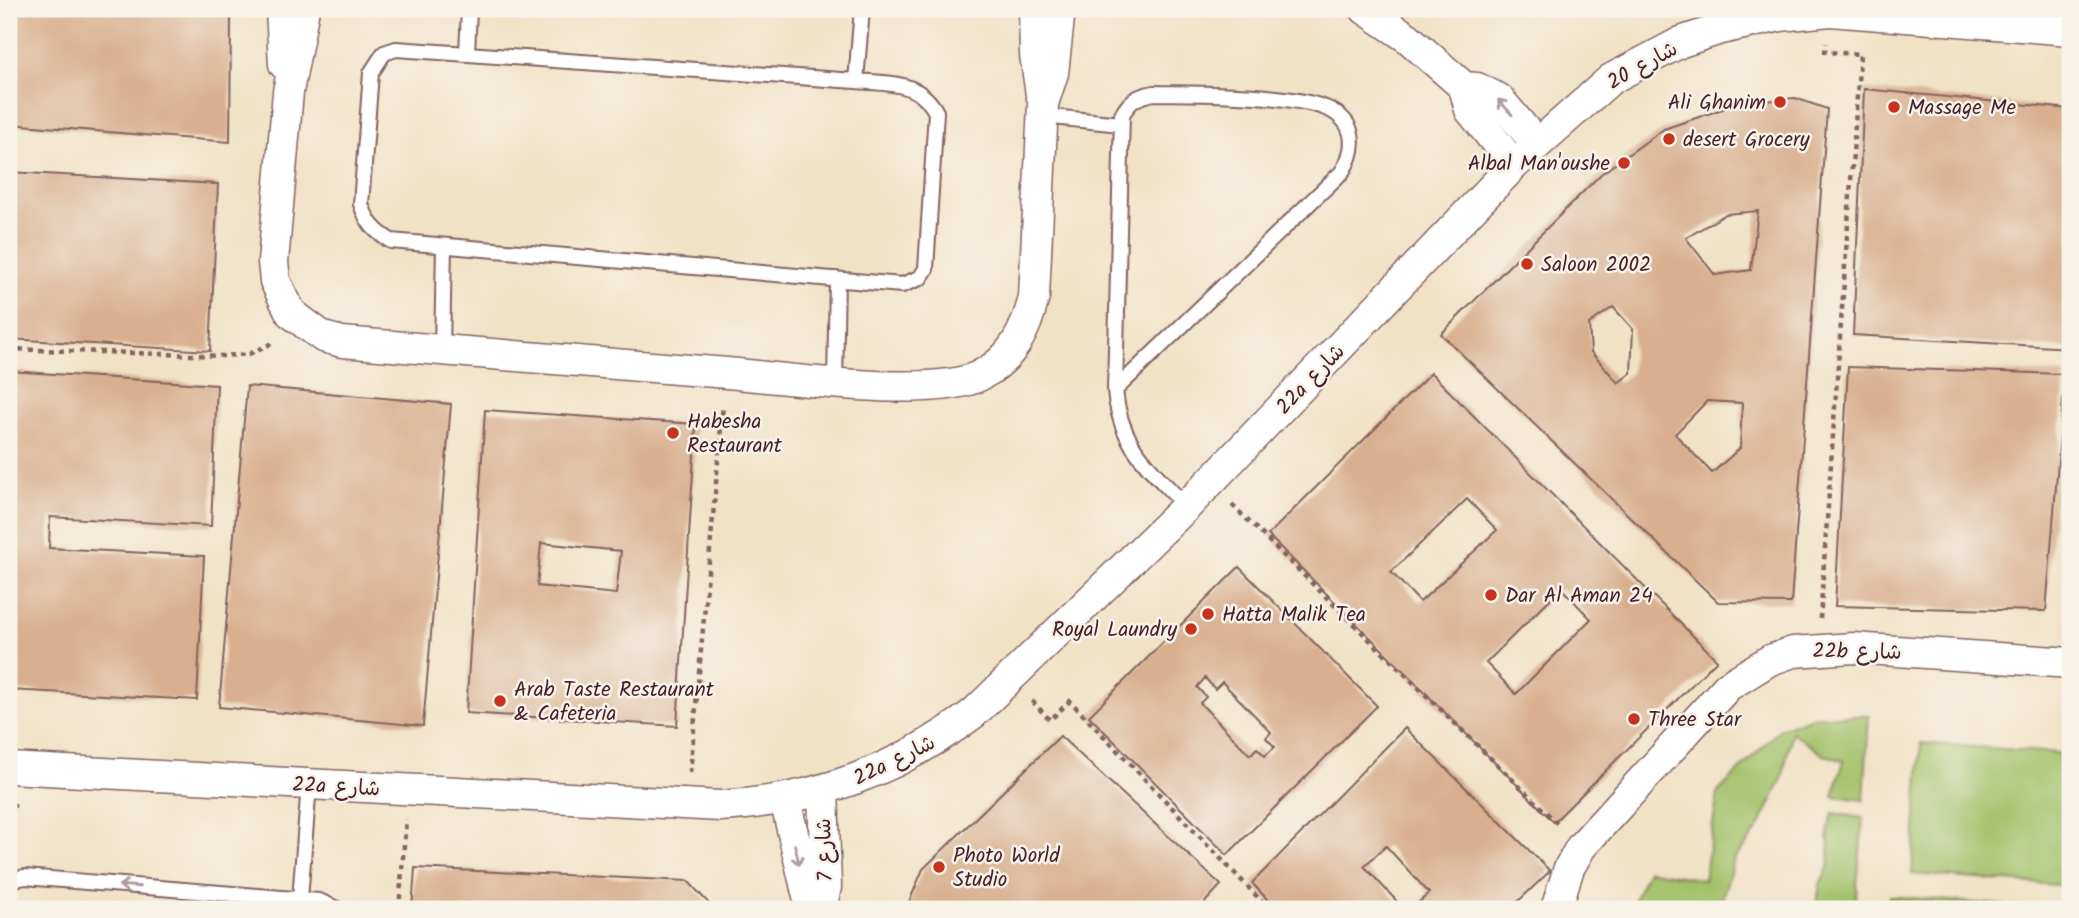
<svg xmlns="http://www.w3.org/2000/svg" width="2079" height="918" font-family="Kalam,'Playpen Sans Arabic',sans-serif">
<rect width="100%" height="100%" fill="#f7f3e8"/>
<filter id="ink" filterUnits="userSpaceOnUse"><feTurbulence type="fractalNoise" baseFrequency=".0143" numOctaves="2"/><feDisplacementMap in="SourceGraphic" scale="14" xChannelSelector="R" yChannelSelector="G"/><feConvolveMatrix kernelMatrix="1 2 1 2 8 2 1 2 1" color-interpolation-filters="sRGB"/></filter>
<filter id="wash" filterUnits="userSpaceOnUse"><feTurbulence type="fractalNoise" baseFrequency=".00686" numOctaves="4" result="noise"/><feDisplacementMap in="SourceGraphic" scale="28" xChannelSelector="R" yChannelSelector="G"/><feGaussianBlur stdDeviation="1.57" result="paint"/><feColorMatrix in="noise" values="0 0 0 0 0 0 0 0 0 0 0 0 0 0 0 0 0 1.4 0 .05"/><feComposite in="paint" operator="in"/></filter>
<g filter="url(#wash)">
<rect width="100%" height="100%" fill="#f1e2c6"/>
<!-- green -->
<path fill="#a1c068" stroke="#76704a" stroke-width="2" d="M1815 716H1869L1864 800 1833 796 1844 761 1822 754 1792 732 1782 779 1757 831 1734 859 1719 909H1630L1648 870 1704 880 1718 792 1780 729Z
M1921 743 2070 754V886L1912 874Z
M1833 813 1863 818 1855 909H1816L1820 884 1830 864 1828 831Z
M1889 896 2049 909H1888Z"/>
<g id="blocks">
<!-- building -->
<path fill="#d8af8f" fill-rule="evenodd" d="M9 9H225L231 15 230 142 9 124Z
M1864 89 2070 109V348L1853 335Z
M1795 98 1827 109 1791 603 1718 602 1441 334 1601 174 1664 129 1737 104ZM1758 211 1751 270 1715 275 1686 238 1726 214ZM1613 307 1633 329 1631 373 1618 383 1591 352 1589 324ZM1707 401 1742 403 1740 448 1712 473 1675 434Z
M9 172 218 184 210 351 9 339Z
M1848 367 2065 374 2046 611 1835 606Z
M9 371 217 385 211 526 50 517 49 548 204 556 197 700 9 690Z
M1431 373 1717 660 1554 822 1268 535ZM1467 499 1497 530 1420 602 1391 572ZM1561 588 1591 619 1516 694 1486 663Z
M247 386 451 404 423 726 219 707Z
M485 410 696 424 677 726 466 713ZM541 543 621 551 616 594 537 586Z
M1239 567 1377 706 1227 855 1089 716ZM1205 678 1215 689 1222 682 1271 732 1266 738 1275 747 1265 756 1257 748 1250 755 1200 703 1206 697 1197 687Z
M1405 728 1550 871 1510 909H1412L1429 893 1386 846 1364 866 1404 909H1276L1252 883Z
M1060 736 1221 885 1199 909H906L923 869Z
M415 868 688 881 714 909H412Z"/>
</g>
</g>
<g filter="url(#ink)">
<use href="#blocks" fill-opacity="0" stroke="#846361" stroke-width="2"/>
<g fill="none" stroke-linecap="round" stroke-linejoin="round">
<!-- service casing -->
<g stroke="#846361" stroke-width="18">
<path id="service" d="M396 49 856 81C887 84 919 80 936 112L926 269 920 278 902 285 391 241C374 231 367 222 361 204L371 73 384 53Z
M467 53 469 9
M856 81 862 9
M1042 116 1121 124
M442 351 444 246
M835 382 837 279
M1115 390 1342 172C1354 153 1358 129 1337 114 1308 92 1194 94 1154 93 1138 96 1130 100 1122 115L1115 390C1120 447 1150 467 1186 507
M9 880 25 877 319 901 337 909
M300 899 309 784"/>
</g>
<!-- minor casing -->
<g stroke="#846361" stroke-width="33">
<path id="minor" d="M281 9 284 64
M304 9 288 92 273 262 275 281 291 313 323 337 342 342C471 353 599 363 727 373 784 378 933 399 979 376 1012 360 1026 331 1034 297L1043 104 1053 73 1060 9
M1034 9 1035 55 1041 94
M1365 9 1408 38 1464 87 1477 88 1499 99 1537 144
M1464 87 1470 110 1514 165
M9 768 720 806C816 801 898 770 974 713L1186 507 1514 165 1611 79 1681 42 1720 29 1780 16 1830 11 2070 30
M785 800 811 909
M821 909 826 887 823 790
M1556 909 1569 868 1581 847 1728 686 1770 660 1793 652 1853 648 2070 663"/>
</g>
<!-- path -->
<path stroke="#846361" stroke-width="4.5" stroke-dasharray="5 5" stroke-linecap="butt" d="M9 349 223 356 249 354 275 342
M1232 505 1558 824
M1820 619 1860 54 1825 52 1826 43
M1032 701 1050 720 1070 701 1269 909
M690 773 723 405
M9 813H14V801
M399 909 406 819"/>
<!-- service -->
<use href="#service" stroke="#fff" stroke-width="14"/>
<!-- minor -->
<use href="#minor" stroke="#fff" stroke-width="30"/>
</g>
<!-- one-way arrows -->
<defs><path id="oneway-shaft" d="M-6 0H5M1.5-3L5.5 0L1.5 3" fill="none" stroke-width="1.6" stroke-linecap="round" stroke-linejoin="round" transform="scale(1.75)"/></defs>
<g stroke="#ae9aa0">
<use href="#oneway-shaft" transform="translate(1505 107) rotate(-132)"/>
<use href="#oneway-shaft" transform="translate(797 855) rotate(77)"/>
<use href="#oneway-shaft" transform="translate(129 886) rotate(-176)"/>
</g>
</g>
<!-- markers -->
<g fill="#c8321e" stroke="#f7f3e8" stroke-width="2.5">
<circle cx="1780" cy="102" r="7"/>
<circle cx="1894" cy="107" r="7"/>
<circle cx="1669" cy="139" r="7"/>
<circle cx="1624" cy="163" r="7"/>
<circle cx="1527" cy="264" r="7"/>
<circle cx="673" cy="433" r="7"/>
<circle cx="1491" cy="595" r="7"/>
<circle cx="1208" cy="614" r="7"/>
<circle cx="1191" cy="629" r="7"/>
<circle cx="500" cy="701" r="7"/>
<circle cx="1634" cy="719" r="7"/>
<circle cx="939" cy="867" r="7"/>
</g>
<g text-anchor="middle" stroke-width="5" stroke-linejoin="round" paint-order="stroke">
<!-- street labels -->
<g font-size="21" fill="#4a1f2b" stroke="#f7f3e8">
<text transform="translate(1642 65) rotate(-29)" y="7">شارع 20</text>
<text transform="translate(1310 379) rotate(-46)" y="7">22a شارع</text>
<text transform="translate(1857 651) rotate(1)" y="7">22b شارع</text>
<text transform="translate(894 760) rotate(-26)" y="7">22a شارع</text>
<text transform="translate(336 786) rotate(3)" y="7">22a شارع</text>
<text transform="translate(824 850) rotate(-92)" y="7">شارع 7</text>
</g>
<!-- poi labels -->
<g font-size="21" fill="#4a1f2b" stroke="#f7f3e8" text-anchor="start">
<text x="1766" y="109" text-anchor="end">Ali Ghanim</text>
<text x="1908" y="114">Massage Me</text>
<text x="1683" y="146">desert Grocery</text>
<text x="1610" y="170" text-anchor="end">Albal Man'oushe</text>
<text x="1541" y="271">Saloon 2002</text>
<text x="687" y="428">Habesha<tspan x="687" dy="24">Restaurant</tspan></text>
<text x="1505" y="602">Dar Al Aman 24</text>
<text x="1222" y="621">Hatta Malik Tea</text>
<text x="1177" y="636" text-anchor="end">Royal Laundry</text>
<text x="514" y="696">Arab Taste Restaurant<tspan x="514" dy="24">&amp; Cafeteria</tspan></text>
<text x="1648" y="726">Three Star</text>
<text x="953" y="862">Photo World<tspan x="953" dy="24">Studio</tspan></text>
</g>
</g>
<!-- margin -->
<rect width="2079" height="918" fill="none" stroke="#f7f3e8" stroke-width="35"/>
</svg>
